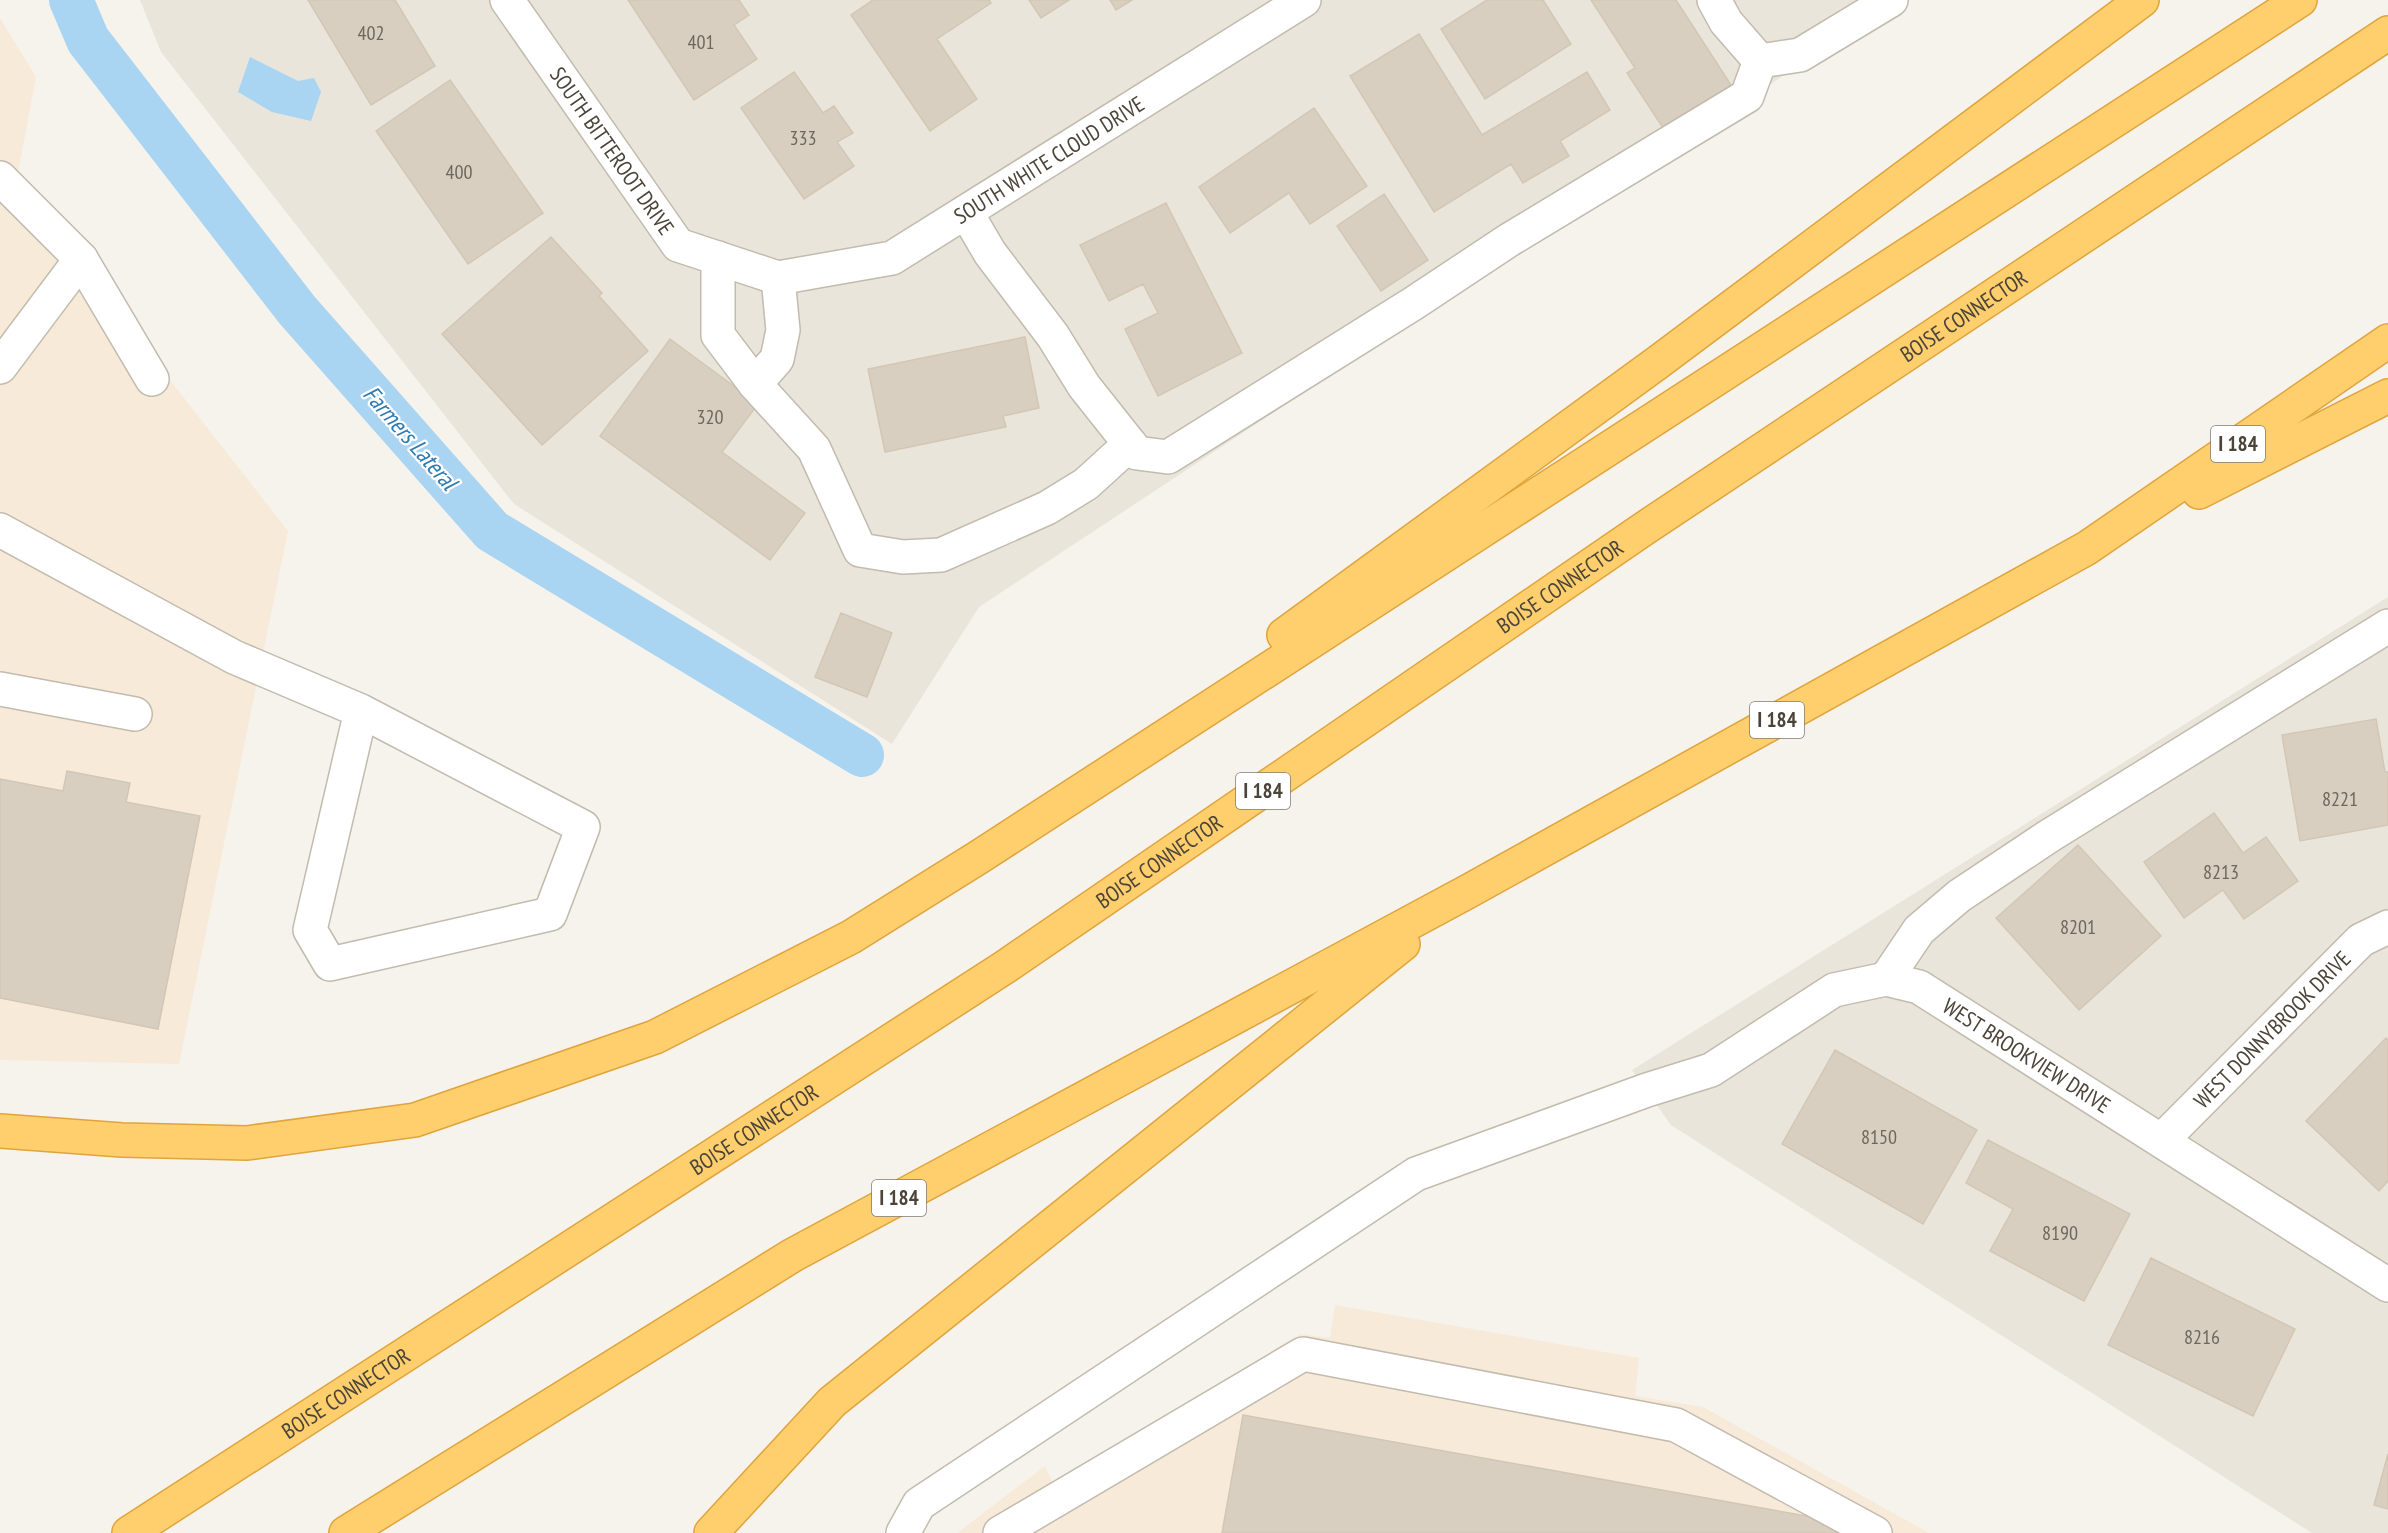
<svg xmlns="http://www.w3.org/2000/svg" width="2388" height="1533" font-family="'PT Sans Narrow',sans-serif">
<rect width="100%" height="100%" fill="#f6f3ec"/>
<!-- residential -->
<path fill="#eae5da" d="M140 0H1898L979 607 892 744 514 504 161 52Z
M2388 597V1533H2312L1671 1125 1632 1070Z"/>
<!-- commercial -->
<path fill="#f7ead8" d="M0 18 36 77 16 183 288 531 179 1064 0 1060Z
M1335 1305 1639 1358 1635 1396 1703 1407 1929 1533H957L1045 1466 1053 1484 1300 1334 1330 1338Z"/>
<!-- water -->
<path fill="#a9d4f2" d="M250 57 298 81 314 78 321 92 311 121 272 112 238 92Z"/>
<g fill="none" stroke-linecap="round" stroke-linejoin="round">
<!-- canal -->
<path stroke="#a9d4f2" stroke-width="44" d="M71 0 88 40 297 310 492 531 862 755"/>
</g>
<!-- building -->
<path fill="#d8cfc1" stroke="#d3c7b4" stroke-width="1.5" d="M308 0H395L435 66 371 105Z
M628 0H739L749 15 734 25 757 59 694 100Z
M873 0H989L991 3 937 39 977 99 930 131 851 15Z
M1029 0H1069L1041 18Z
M1110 0H1132L1116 10Z
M1487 0H1543L1571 44 1485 99 1441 29Z
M1591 0H1676L1733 88 1665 131 1627 73 1635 68Z
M1419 34 1482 135 1587 72 1610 110 1560 141 1569 156 1523 183 1511 164 1434 212 1350 76Z
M794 72 823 113 834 106 853 133 837 142 854 166 804 199 741 108Z
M450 80 543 213 468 264 376 131Z
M1314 108 1367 186 1310 224 1289 193 1230 233 1199 187Z
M1384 194 1428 260 1381 291 1337 226Z
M1166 203 1242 353 1158 396 1125 329 1158 313 1143 284 1109 301 1080 245Z
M551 237 602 293 599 296 648 351 542 445 442 334Z
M1025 337 1039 408 1003 416 1006 427 885 452 868 369Z
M670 339 758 404 722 452 805 513 770 560 600 436Z
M841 613 892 633 867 697 815 677Z
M2376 719 2385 772H2388V825L2300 841 2282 735Z
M67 771 130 783 126 802 200 816 158 1029 0 998V779L63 791Z
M2214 813 2243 853 2266 837 2298 881 2244 919 2223 890 2184 918 2144 862Z
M2078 845 2161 936 2079 1010 1996 918Z
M2386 1038 2388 1040V1181L2379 1191 2306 1121Z
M1835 1050 1977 1130 1923 1224 1782 1144Z
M1988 1140 2130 1214 2084 1301 1990 1251 2013 1209 1966 1183Z
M2151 1258 2295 1329 2253 1416 2108 1345Z
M1243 1415 1812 1517 1840 1533H1222Z
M2388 1454V1509L2374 1505Z"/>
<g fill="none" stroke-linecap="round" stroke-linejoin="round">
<!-- minor casing -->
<g stroke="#c2bbae" stroke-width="36">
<g id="minor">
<path id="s1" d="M507 0 678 245 778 278 892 258 1304 0"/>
<path d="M1714 0 1726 22 1760 61 1800 55 1891 0"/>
<path d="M0 178 81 259 152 379"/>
<path d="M966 212 990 253 1053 336 1084 386 1130 444 1137 453 1168 457 1414 303 1509 240 1747 96 1760 61"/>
<path d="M718 258V335L755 384 814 449 860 550 903 557 941 555 1047 508 1086 484 1130 444"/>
<path d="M0 367 81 259"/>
<path d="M755 384 777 359 783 330 778 278"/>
<path d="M0 530 234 657 361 711 583 827 550 914 330 964 310 930 361 711"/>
<path d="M0 689 135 714"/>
<path d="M1886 979 1919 930 1959 896 2049 836 2388 626"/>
<path id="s2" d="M2162 1140 2361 940 2388 927"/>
<path id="s3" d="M903 1533 919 1504 1416 1174 1647 1090 1711 1070 1834 990 1886 979 1919 987 2388 1285"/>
<path d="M1000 1533 1303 1354 1676 1425 1875 1533"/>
</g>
</g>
<!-- highway casing -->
<g stroke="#e0a43c" stroke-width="36">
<g id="highway">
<path d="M2199 492 2388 396"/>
<path d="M1284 635 1657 363 2142 0"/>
<path d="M0 1131 122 1140 247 1143 415 1120 655 1037 851 937 979 857 2300 0"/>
<path id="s4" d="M129 1533 1005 967 1645 528 2388 33"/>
<path d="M346 1533 793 1255 1467 892 2087 548 2388 341"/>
<path d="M711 1533 832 1402 1403 944"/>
</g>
</g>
<!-- minor -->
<use href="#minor" stroke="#fff" stroke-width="33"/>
<!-- highway -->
<use href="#highway" stroke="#ffcf6e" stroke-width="33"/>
</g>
<g text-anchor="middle" stroke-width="4.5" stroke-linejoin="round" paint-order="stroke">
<!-- number labels -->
<g font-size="20" fill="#6e675b">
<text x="371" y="40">402</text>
<text x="701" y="49">401</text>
<text x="803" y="145">333</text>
<text x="459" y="179">400</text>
<text x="710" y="424">320</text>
<text x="2340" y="806">8221</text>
<text x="2221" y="879">8213</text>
<text x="2078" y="934">8201</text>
<text x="1879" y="1144">8150</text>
<text x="2060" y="1240">8190</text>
<text x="2202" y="1344">8216</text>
</g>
<!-- shield labels -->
<g fill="#fff" stroke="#817c74" stroke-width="1.5">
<rect x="2211" y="426" width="54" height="36" rx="4.5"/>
<rect x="1750" y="702" width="54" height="36" rx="4.5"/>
<rect x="1236" y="773" width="54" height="36" rx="4.5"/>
<rect x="872" y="1180" width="54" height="36" rx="4.5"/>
</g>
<g font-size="21" font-weight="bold" fill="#4b4439">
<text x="2238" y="451">I 184</text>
<text x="1777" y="727">I 184</text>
<text x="1263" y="798">I 184</text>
<text x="899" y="1205">I 184</text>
</g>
<!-- street labels -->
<g font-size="22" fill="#4b4439" stroke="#fff">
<text dy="8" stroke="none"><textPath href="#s1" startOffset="184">SOUTH BITTEROOT DRIVE</textPath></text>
<text dy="8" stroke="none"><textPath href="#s1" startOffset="705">SOUTH WHITE CLOUD DRIVE</textPath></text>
<text dy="8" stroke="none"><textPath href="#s4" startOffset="2202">BOISE CONNECTOR</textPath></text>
<text dy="8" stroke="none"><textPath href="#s4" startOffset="1716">BOISE CONNECTOR</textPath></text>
<text dy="8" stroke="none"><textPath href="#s4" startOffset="1230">BOISE CONNECTOR</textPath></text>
<text dy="8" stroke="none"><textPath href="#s2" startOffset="156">WEST DONNYBROOK DRIVE</textPath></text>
<text dy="8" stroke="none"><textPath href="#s3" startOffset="1304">WEST BROOKVIEW DRIVE</textPath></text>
<text dy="8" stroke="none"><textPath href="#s4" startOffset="744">BOISE CONNECTOR</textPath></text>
<text dy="8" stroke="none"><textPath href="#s4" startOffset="258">BOISE CONNECTOR</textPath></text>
</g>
<!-- water labels -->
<g font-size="24" font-style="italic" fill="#2e7ab2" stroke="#fff">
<text transform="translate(410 438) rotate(49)" y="8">Farmers Lateral</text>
</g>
</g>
</svg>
